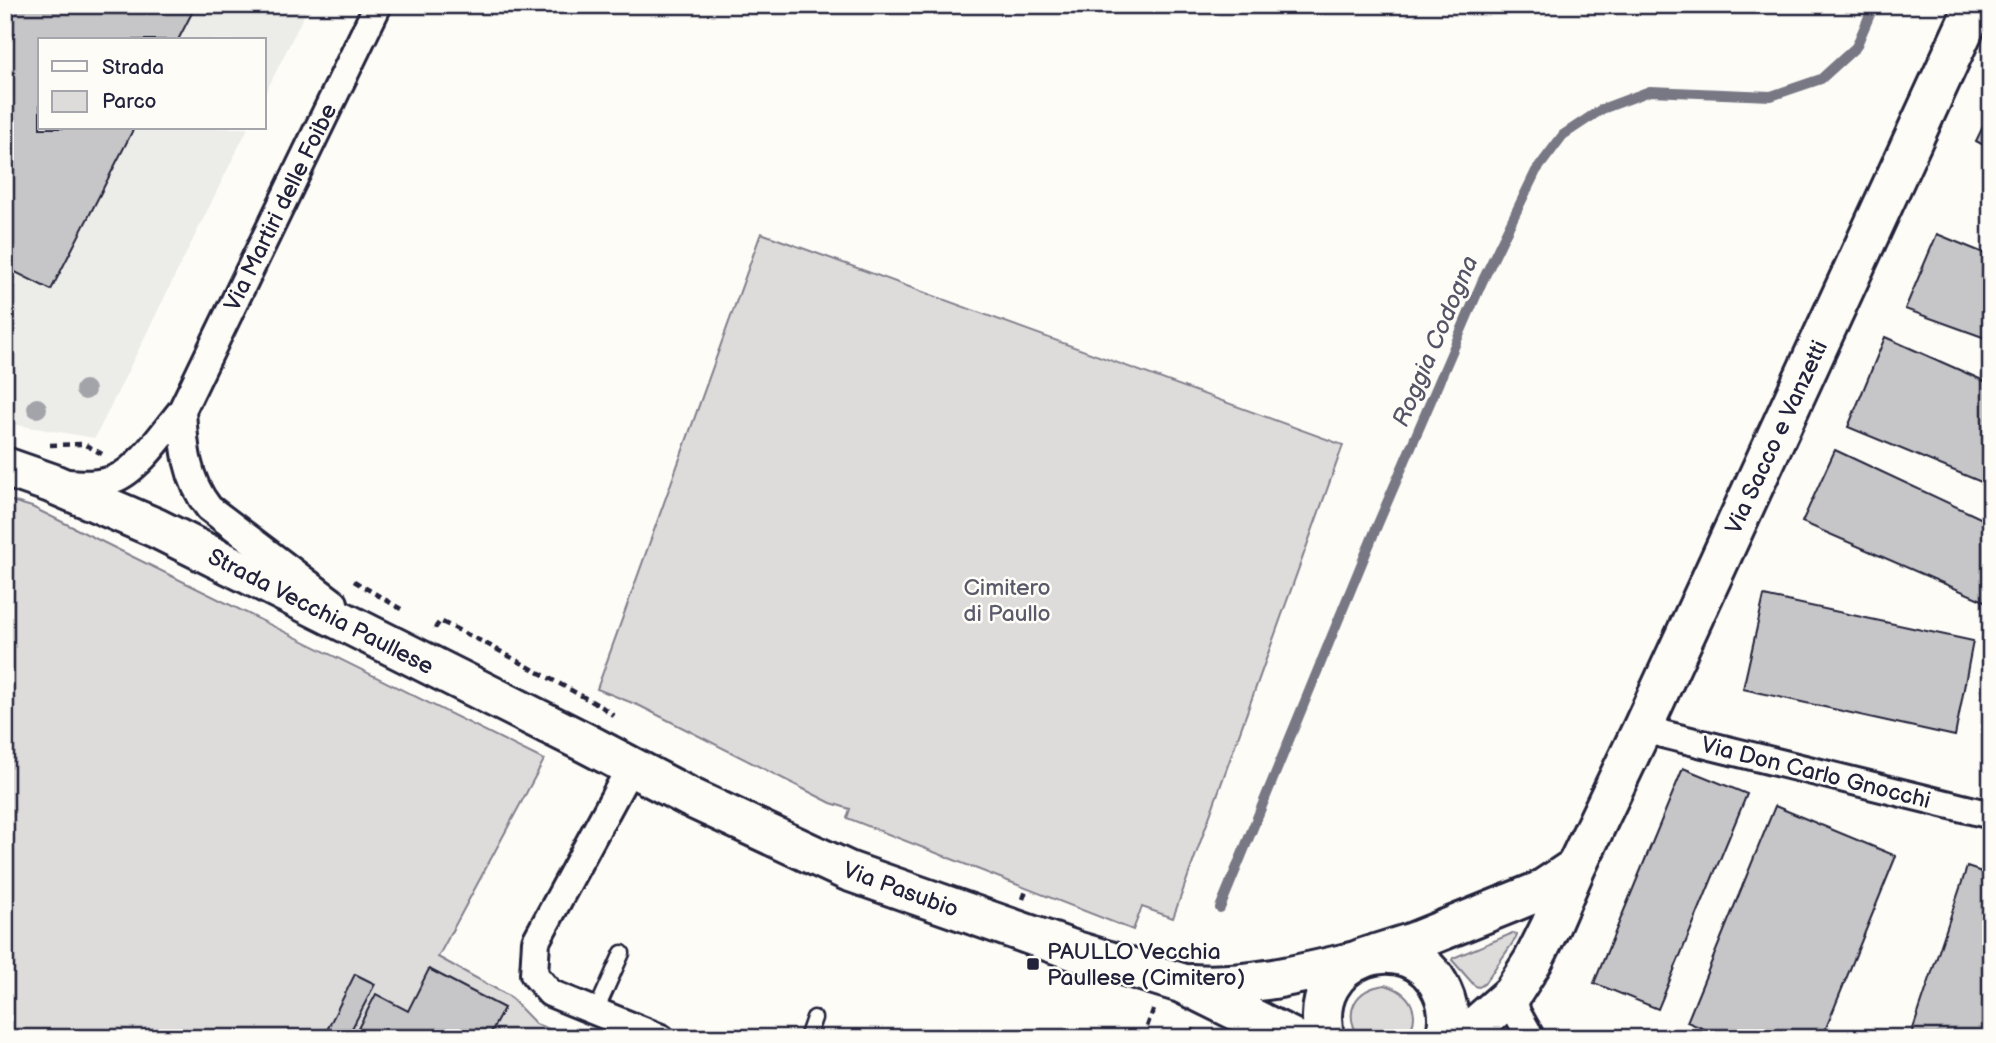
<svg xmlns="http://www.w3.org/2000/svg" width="1996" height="1043" font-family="'Balsamiq Sans',sans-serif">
<rect width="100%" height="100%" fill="#fdfcf7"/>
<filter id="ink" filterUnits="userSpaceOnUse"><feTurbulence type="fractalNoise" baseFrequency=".0143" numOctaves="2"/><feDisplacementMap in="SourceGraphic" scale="14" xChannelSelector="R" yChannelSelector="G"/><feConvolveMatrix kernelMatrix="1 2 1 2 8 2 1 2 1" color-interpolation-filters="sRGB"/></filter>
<g filter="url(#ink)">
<!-- built -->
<path fill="#ecece9" d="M5 5H309L264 96V40H40V128H248L95 438 5 423Z"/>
<!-- green -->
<path fill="#dddcdb" stroke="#807f8b" stroke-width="2" d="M761 233 1343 445 1173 918 1142 907 1133 930 847 818 850 809 831 803 640 706 597 689Z
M5 499 32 507 544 760 438 957 509 996 536 1024 572 1038H5Z
M1513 933 1517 934 1516 938 1484 984 1479 987 1475 986 1452 960 1453 958Z
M1385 985C1411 992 1423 1014 1406 1038H1360C1342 1012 1355 989 1385 985Z"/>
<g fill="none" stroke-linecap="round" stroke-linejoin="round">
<!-- stream -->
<path stroke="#787885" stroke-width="10" d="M1220 908 1377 526 1482 282 1536 171 1563 135 1602 109 1650 91 1771 96 1821 79 1856 47 1874 5"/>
</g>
<!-- building -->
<path fill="#c6c6c8" stroke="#22223b" stroke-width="2" d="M5 5H196L178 40H40V128H134L51 290 5 267Z
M1991 110V149L1976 141Z
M1937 234 1991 256V340L1905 309Z
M1885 337 1991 384V486L1848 427Z
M1835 450 1991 523V604L1802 522Z
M1764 596 1973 641 1955 736 1743 689Z
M1683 768 1747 794 1658 1009 1594 983Z
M1775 806 1896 856 1822 1038H1726L1687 1022Z
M1967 867 1991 875V1038H1910Z
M429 969 504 1008 488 1038H353L376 994 408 1011Z
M355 974 375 984 347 1038H323Z"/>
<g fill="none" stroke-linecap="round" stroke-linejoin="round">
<!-- lane casing -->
<g stroke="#22223b" stroke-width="19">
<path id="lane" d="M596 1011 622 953
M807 1038 814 1018"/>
</g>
<!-- street casing -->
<g stroke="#22223b" stroke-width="32">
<path id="street" d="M182 410C184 446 186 479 209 508L334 603
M66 483C82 484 99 485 114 479 138 471 166 429 182 410L378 5
M1642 729 1991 815
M630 768 536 941 534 974 550 993 661 1038
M1512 994 1517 1013 1531 1038"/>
</g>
<!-- secondary casing -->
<g stroke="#22223b" stroke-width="44">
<path id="secondary" d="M5 467 51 483 156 528 584 742 689 797 848 871 1076 951 1181 983 1292 1038
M1376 954 1411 943 1540 891 1576 867
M1191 984C1248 988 1301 974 1356 961
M1325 1038C1303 957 1411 921 1442 991 1449 1006 1450 1022 1445 1038
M1462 1038 1512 994 1533 961 1550 927 1576 867 1642 729 1975 5"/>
</g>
<!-- path -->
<path stroke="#22223b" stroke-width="4.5" stroke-dasharray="7 5" stroke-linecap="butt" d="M50 445 84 444 102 454
M354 581 401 609
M434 626 436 627 440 621 485 643 602 707 614 716
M1023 899 1027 888
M1191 1029 1201 1038
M1143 1038 1153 1010"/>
<!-- lane -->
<use href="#lane" stroke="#fdfcf7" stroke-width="14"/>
<!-- street -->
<use href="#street" stroke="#fdfcf7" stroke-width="26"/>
<!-- secondary -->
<use href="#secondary" stroke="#fdfcf7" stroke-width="38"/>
</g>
<!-- trees -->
<g fill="#a3a3aa">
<circle cx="85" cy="390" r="10"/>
<circle cx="37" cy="408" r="10"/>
</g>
</g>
<!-- markers -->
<rect fill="#22223b" stroke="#fdfcf7" stroke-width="2.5" x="1026" y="957" width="14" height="14" rx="3.5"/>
<g text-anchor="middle" stroke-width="5" stroke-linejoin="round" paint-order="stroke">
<!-- street labels -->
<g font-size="23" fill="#22223b" stroke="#fdfcf7">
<text transform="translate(280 207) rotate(-64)" y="8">Via Martiri delle Foibe</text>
<text transform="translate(1776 437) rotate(-65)" y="8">Via Sacco e Vanzetti</text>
<text transform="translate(321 611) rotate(27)" y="8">Strada Vecchia Paullese</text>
<text transform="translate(1816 772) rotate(14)" y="8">Via Don Carlo Gnocchi</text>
<text transform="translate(901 889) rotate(20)" y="8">Via Pasubio</text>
</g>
<!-- park labels -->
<g font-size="23" fill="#5a5a6b" stroke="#fdfcf7">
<text x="1007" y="595">Cimitero<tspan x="1007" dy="26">di Paullo</tspan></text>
</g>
<!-- poi labels -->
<g font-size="23" fill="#22223b" stroke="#fdfcf7" text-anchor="start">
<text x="1047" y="959">PAULLO Vecchia<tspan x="1047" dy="26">Paullese (Cimitero)</tspan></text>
</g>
<!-- water labels -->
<g font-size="24" font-style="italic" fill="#545466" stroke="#fdfcf7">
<text transform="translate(1435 341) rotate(-67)" y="8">Roggia Codogna</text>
</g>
</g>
<!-- margin -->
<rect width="1996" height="1043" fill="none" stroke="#fdfcf7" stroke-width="28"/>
<rect x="14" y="14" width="1968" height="1015" fill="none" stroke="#22223b" stroke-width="2.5" filter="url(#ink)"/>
<!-- legend -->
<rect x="38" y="38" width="228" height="91" fill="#fdfcf7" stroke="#a5a5ac" stroke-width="2"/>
<rect x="52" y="61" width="35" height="10" fill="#fdfcf7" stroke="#a5a5ac" stroke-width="2"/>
<text x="102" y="74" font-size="21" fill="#22223b">Strada</text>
<rect x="52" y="91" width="35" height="21" fill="#dddcdb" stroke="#a5a5ac" stroke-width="2"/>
<text x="102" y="108" font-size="21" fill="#22223b">Parco</text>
</svg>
